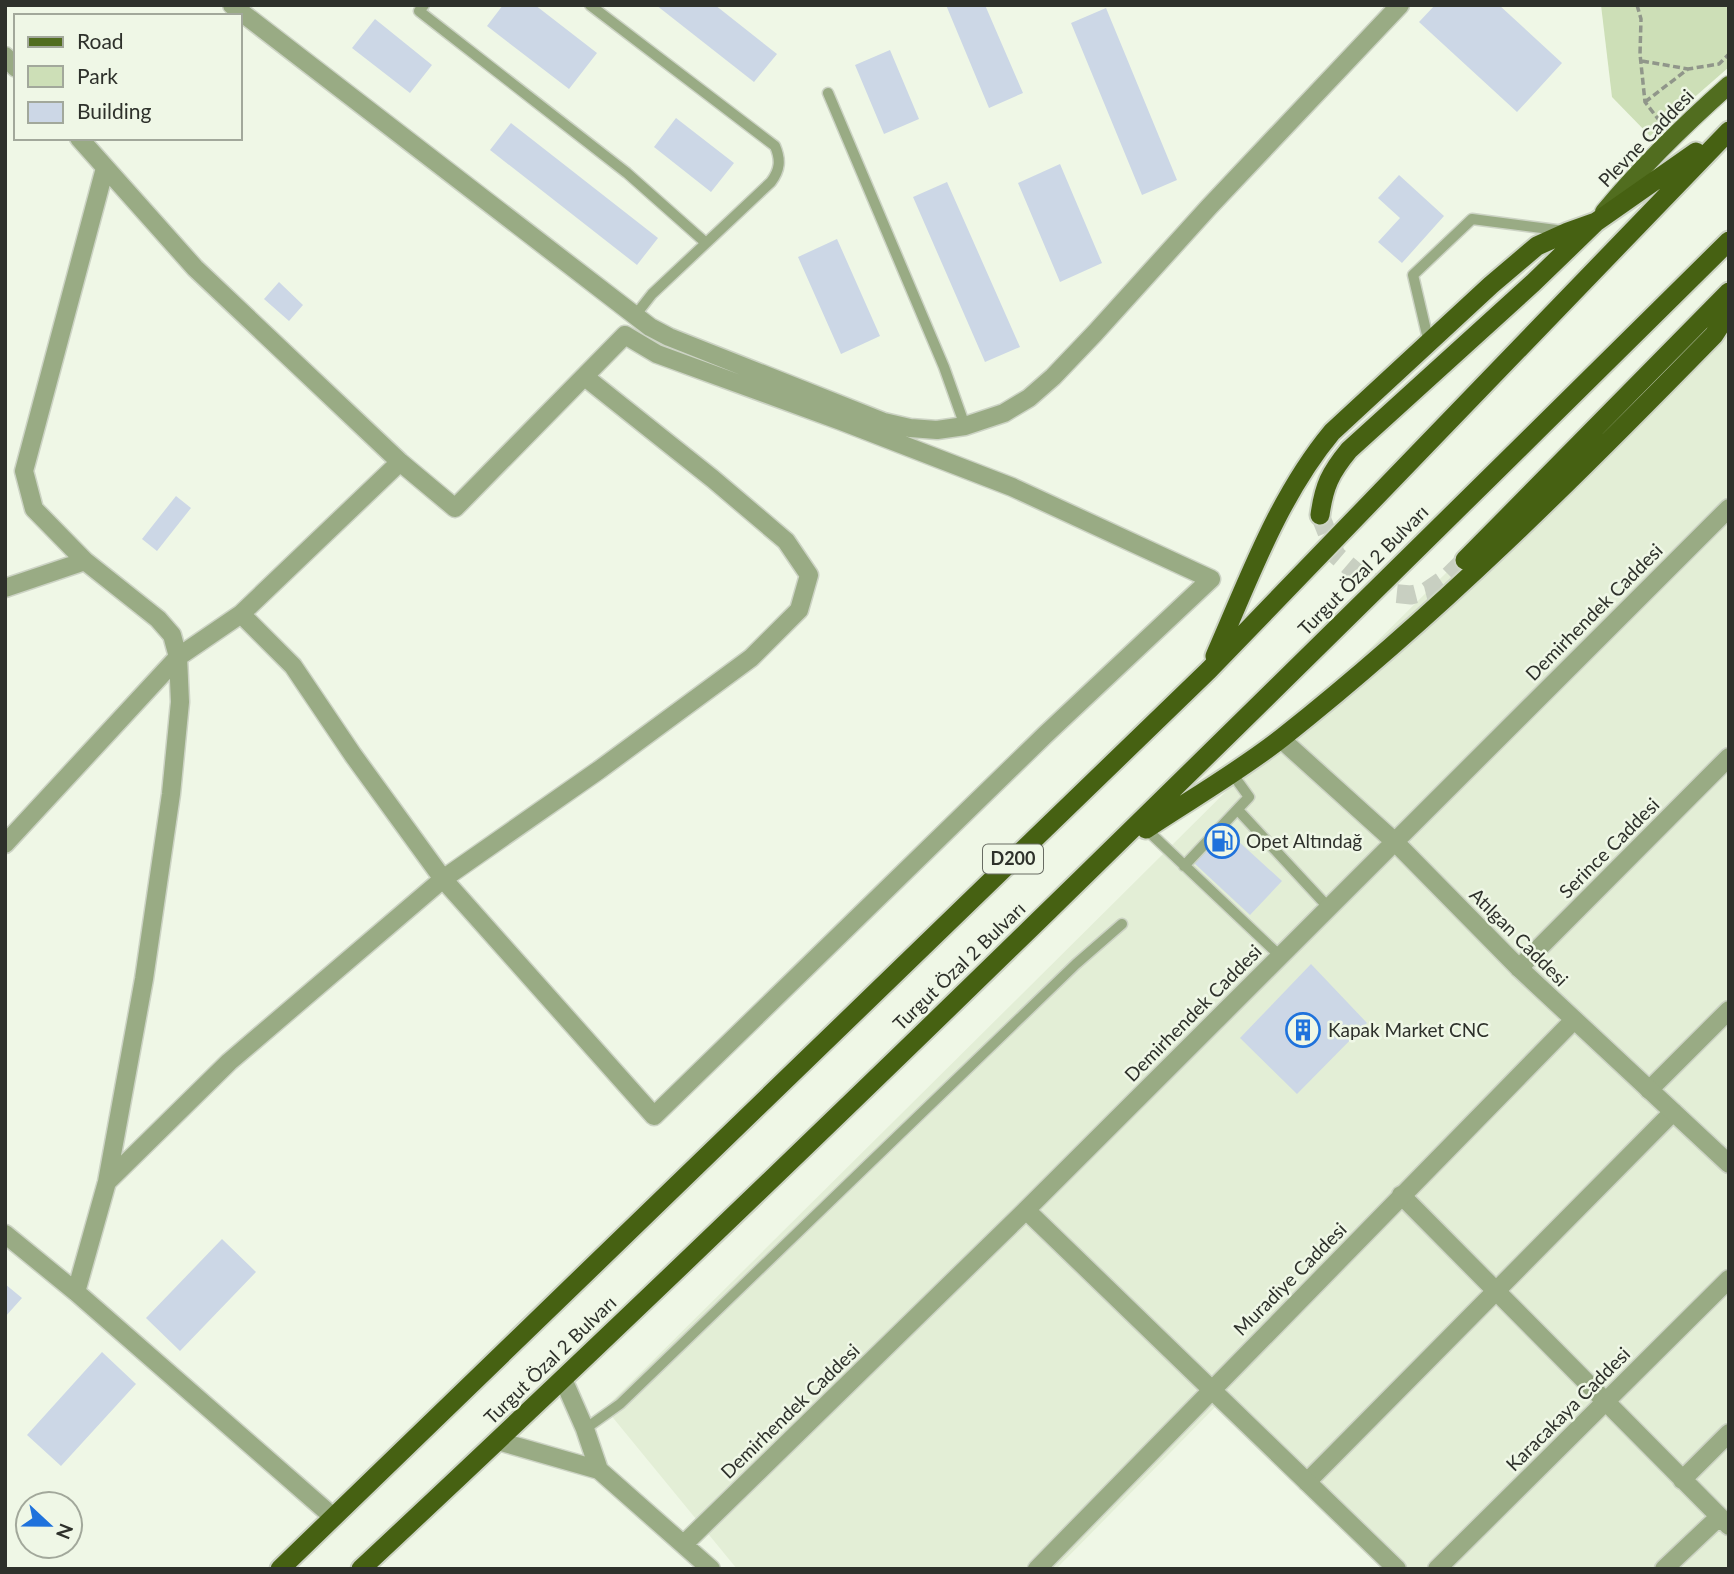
<svg xmlns="http://www.w3.org/2000/svg" width="1734" height="1574" font-family="Lato,sans-serif">
<rect width="100%" height="100%" fill="#eff7e6"/>
<!-- built -->
<path fill="#e3eed6" d="M1729 292V1569H1400L1222 1400 1056 1569H737L605 1408Z"/>
<!-- green -->
<path fill="#cddfb7" d="M1601 5H1729V67L1650 136 1612 97Z"/>
<!-- building -->
<path fill="#ccd7e6" d="M503 5H535L597 53 569 89 487 26Z
M656 5H715L777 54 754 82Z
M946 5H985L1023 93 989 108Z
M1435 5H1499L1562 63 1517 112 1419 22Z
M1106 8 1177 180 1142 195 1071 23Z
M375 19 432 65 410 93 352 48Z
M890 50 919 119 884 134 855 65Z
M676 118 734 163 711 192 654 147Z
M511 123 658 238 637 265 490 150Z
M1060 164 1102 263 1060 282 1018 183Z
M1399 175 1444 216 1402 263 1378 242 1400 218 1378 198Z
M947 182 1020 347 985 362 913 197Z
M837 239 880 336 841 354 798 257Z
M279 282 303 305 289 321 264 299Z
M176 496 191 508 157 551 142 539Z
M1225 829 1282 881 1250 915 1194 863Z
M1311 964 1367 1023 1297 1094 1240 1038Z
M222 1239 256 1272 180 1351 146 1318Z
M5 1284 22 1298 5 1317Z
M102 1352 136 1384 61 1466 27 1435Z"/>
<g fill="none" stroke-linecap="round" stroke-linejoin="round">
<!-- trunk-tunnel -->
<path stroke="#c8cfc1" stroke-width="19" stroke-dasharray="19 10" stroke-linecap="butt" d="M1320 515 1336 555 1357 573 1391 593 1411 595 1427 591 1449 576 1465 560"/>
<!-- service casing -->
<g stroke="#ccd3c4" stroke-width="13">
<path id="service" d="M424 5 419 11 627 173 706 243
M590 5 775 146C781 160 780 170 771 182L652 294 634 317
M828 93 944 367 965 426
M1429 343 1413 275 1472 219 1564 231
M1238 810 1328 907
M1146 829 1280 956
M1184 866 1249 797 1231 772
M585 1429 620 1404 1076 964 1122 924"/>
</g>
<!-- minor casing -->
<g stroke="#ccd3c4" stroke-width="21">
<path id="minor" d="M232 5 650 327 669 337 884 422 910 428 937 430 965 426 1004 413 1029 398 1053 377 1095 333 1209 207 1400 5
M5 56 16 68
M79 138 195 268 400 462 455 508 625 335 657 354 841 421 1012 487 1211 579 1045 735 654 1116 443 879 353 755 293 666 241 614
M5 588 85 561
M5 844 178 657 241 614 400 462
M1519 968 1729 757
M1649 1090 1729 1010
M107 1182 229 1062 443 879 599 770 751 658 799 610 809 575 786 541 713 479 585 377
M1401 1195 1729 1526
M5 1234 76 1292 107 1182 144 979 171 794 180 702 178 657 172 635 158 619 85 561 34 509 24 471 105 168
M76 1292 332 1516
M1682 1480 1729 1433
M1307 1482 1673 1112
M1664 1569 1719 1517"/>
</g>
<!-- tertiary casing -->
<g stroke="#ccd3c4" stroke-width="21">
<path id="tertiary" d="M1281 739 1394 841 1519 968 1729 1164
M1026 1210 1397 1569
M563 1379 585 1429 599 1470
M498 1441 599 1470 711 1569
M684 1544 1026 1210 1729 508
M1037 1569 1574 1020
M1437 1569 1729 1279"/>
</g>
<!-- primary casing -->
<g stroke="#ccd3c4" stroke-width="21">
<path id="primary" d="M1604 212C1642 166 1684 125 1729 85"/>
</g>
<!-- trunk casing -->
<g stroke="#ccd3c4" stroke-width="23">
<path id="trunk" d="M1320 515C1324 486 1330 473 1349 450L1533 283 1596 222 1696 152
M1465 560 1729 292
M1215 656C1249 579 1278 497 1332 432L1491 285 1537 246 1568 232 1596 222
M1146 829C1191 799 1240 771 1283 737 1437 615 1576 476 1714 335L1729 312
M280 1569 1209 670 1729 131
M361 1569C825 1135 1277 688 1729 241"/>
</g>
<!-- path -->
<path stroke="#90968a" stroke-width="3.5" stroke-dasharray="7 3.5" stroke-linecap="butt" d="M1637 5 1641 19 1640 54 1645 102 1662 124
M1642 61 1688 69
M1645 102 1688 69 1719 64 1729 54"/>
<!-- service -->
<use href="#service" stroke="#99ab84" stroke-width="10"/>
<!-- minor -->
<use href="#minor" stroke="#99ab84" stroke-width="18"/>
<!-- tertiary -->
<use href="#tertiary" stroke="#99ab84" stroke-width="18"/>
<!-- primary -->
<use href="#primary" stroke="#516d1f" stroke-width="18"/>
<!-- trunk -->
<use href="#trunk" stroke="#466112" stroke-width="19"/>
</g>
<!-- icons -->
<defs>
<g id="fuel-ring" transform="scale(1.75)"><circle r="9.5" fill="#eff7e6" stroke="#1f72dc" stroke-width="1.5"/><path d="M-5.5-6h7V0h2V4h1.3V-2.5L3-4.5l.8-.8L6-3V5H2.5V1h-1V6h-7ZM-4.2-4.7v3.2H.2V-4.7Z" fill="#1f72dc"/></g>
<g id="building-ring" transform="scale(1.75)"><circle r="9.5" fill="#eff7e6" stroke="#1f72dc" stroke-width="1.5"/><path d="M-4-6H4V6H1V3H-1V6H-4ZM-2.5-4.3h1.7v1.8h-1.7ZM.8-4.3h1.7v1.8H.8ZM-2.5-1h1.7V.8h-1.7ZM.8-1h1.7V.8H.8Z" fill="#1f72dc"/></g>
</defs>
<g fill-rule="evenodd">
<use href="#fuel-ring" x="1222" y="841"/>
<use href="#building-ring" x="1303" y="1030"/>
</g>
<g text-anchor="middle" stroke-width="5" stroke-linejoin="round" paint-order="stroke">
<!-- shield labels -->
<rect fill="#eff7e6" stroke="#686c63" stroke-width="2" x="983" y="844.5" width="60" height="29" rx="5"/>
<g font-size="18" font-weight="bold" fill="#2e312b">
<text x="1013" y="865">D200</text>
</g>
<!-- street labels -->
<g font-size="19" fill="#2e312b" stroke="#eff7e6">
<text transform="translate(1646 138) rotate(-46)" y="7">Plevne Caddesi</text>
<text transform="translate(1363 570) rotate(-45)" y="7">Turgut Özal 2 Bulvarı</text>
<text transform="translate(1594 612) rotate(-45)" y="7">Demirhendek Caddesi</text>
<text transform="translate(1609 848) rotate(-45)" y="7">Serince Caddesi</text>
<text transform="translate(1519 937) rotate(45)" y="7">Atılgan Caddesi</text>
<text transform="translate(959 966) rotate(-44)" y="7">Turgut Özal 2 Bulvarı</text>
<text transform="translate(1193 1013) rotate(-45)" y="7">Demirhendek Caddesi</text>
<text transform="translate(1290 1279) rotate(-45)" y="7">Muradiye Caddesi</text>
<text transform="translate(550 1360) rotate(-44)" y="7">Turgut Özal 2 Bulvarı</text>
<text transform="translate(1568 1409) rotate(-45)" y="7">Karacakaya Caddesi</text>
<text transform="translate(790 1411) rotate(-44)" y="7">Demirhendek Caddesi</text>
</g>
<!-- poi labels -->
<g font-size="19" fill="#2e312b" stroke="#eff7e6" text-anchor="start">
<text x="1246" y="848">Opet Altındağ</text>
<text x="1328" y="1037">Kapak Market CNC</text>
</g>
</g>
<!-- border -->
<rect width="1734" height="1574" fill="none" stroke="#2e312b" stroke-width="14"/>
<!-- legend -->
<rect x="14" y="14" width="228" height="126" fill="#eff7e6" stroke="#a2a89b" stroke-width="2"/>
<rect x="28" y="37" width="35" height="10" fill="#516d1f" stroke="#a2a89b" stroke-width="2"/>
<text x="77" y="49" font-size="21" fill="#2e312b">Road</text>
<rect x="28" y="66" width="35" height="21" fill="#cddfb7" stroke="#a2a89b" stroke-width="2"/>
<text x="77" y="84" font-size="21" fill="#2e312b">Park</text>
<rect x="28" y="102" width="35" height="21" fill="#ccd7e6" stroke="#a2a89b" stroke-width="2"/>
<text x="77" y="119" font-size="21" fill="#2e312b">Building</text>
<!-- north arrow -->
<g transform="translate(49 1525) rotate(112)"><circle r="33" fill="#eff7e6" stroke="#a2a89b" stroke-width="2"/>
<path d="M0-5L12 26L0 18L-12 26Z" fill="#1f72dc"/>
<text y="-10" font-size="19" font-weight="bold" text-anchor="middle" fill="#2e312b">N</text>
</g>
</svg>
